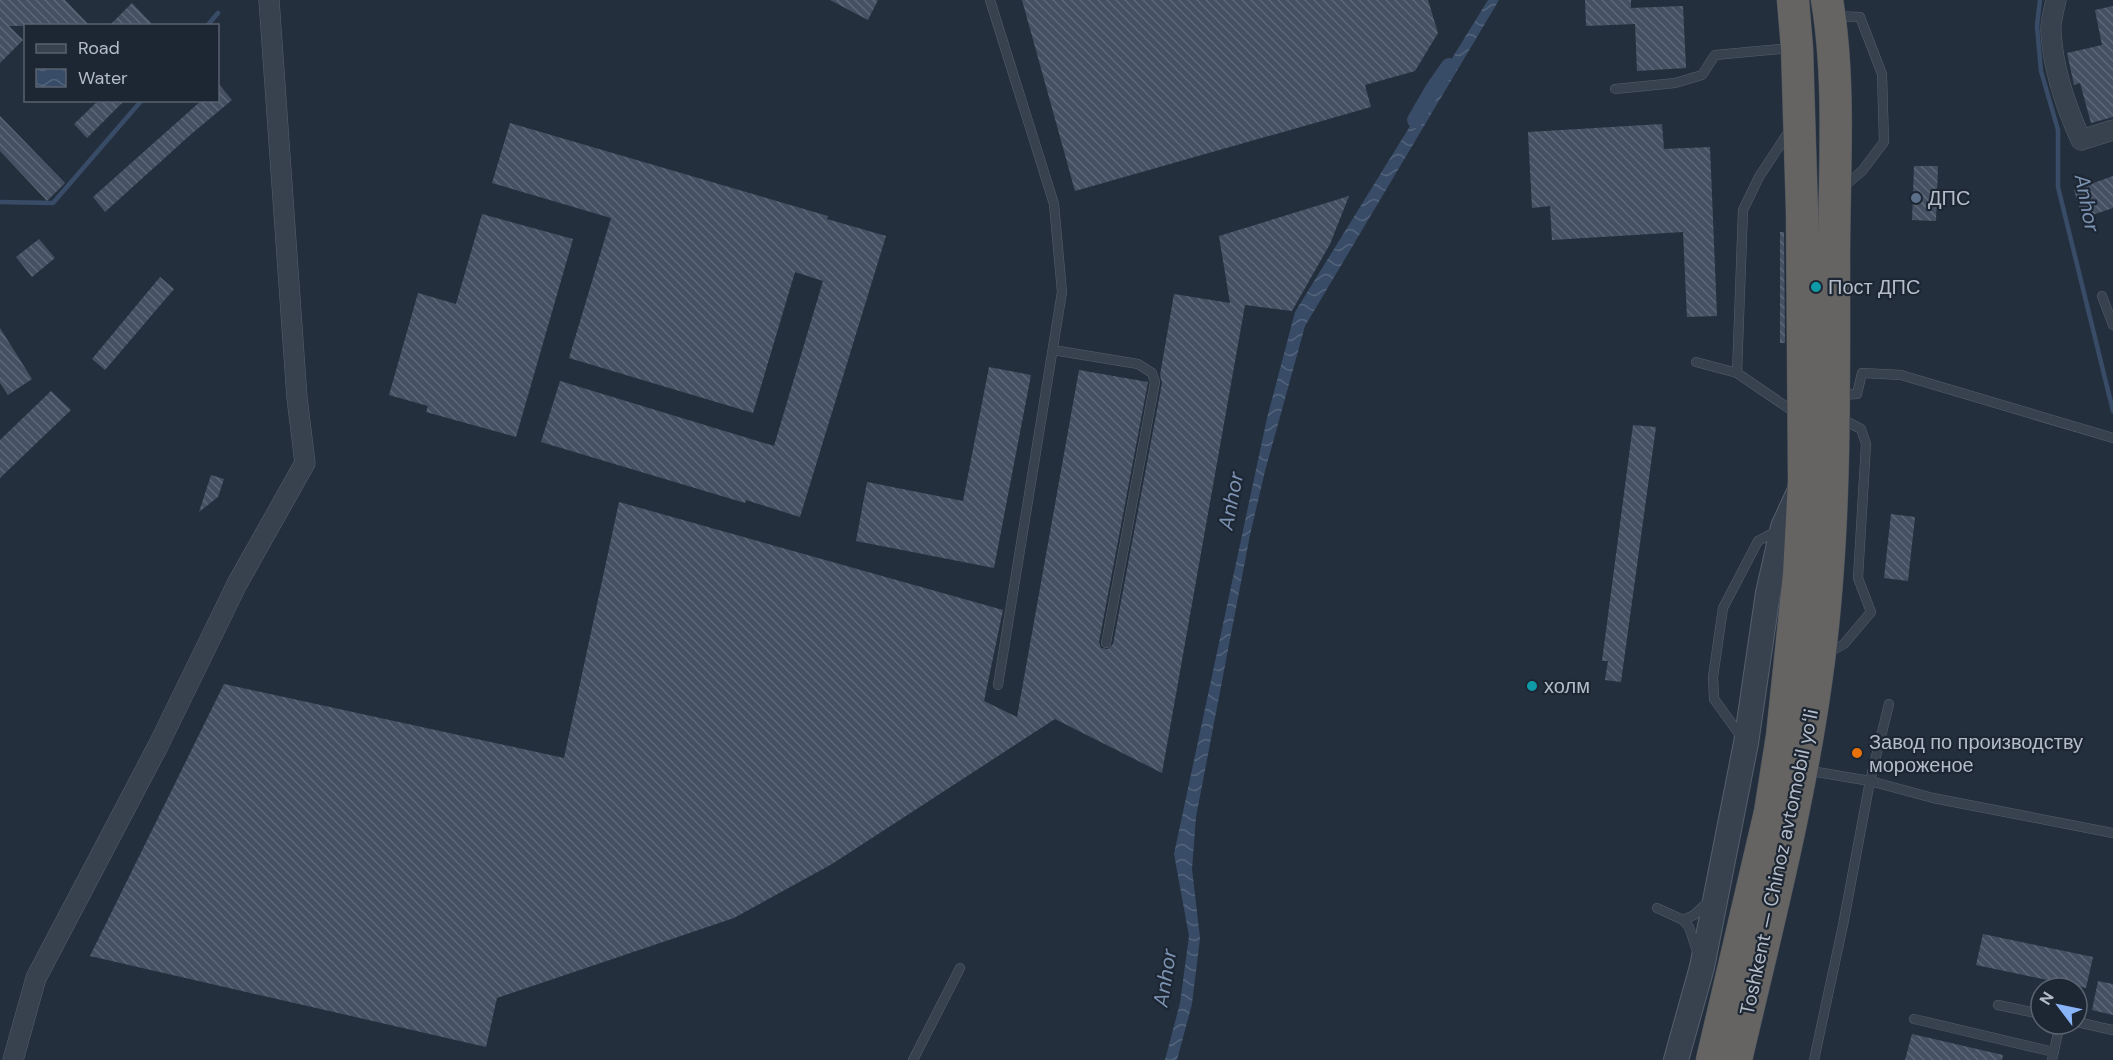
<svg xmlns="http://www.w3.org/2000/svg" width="2113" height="1060" font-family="'DM Sans',sans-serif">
<defs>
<pattern id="water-waves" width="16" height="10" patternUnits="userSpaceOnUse" patternTransform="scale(1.5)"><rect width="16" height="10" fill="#394c67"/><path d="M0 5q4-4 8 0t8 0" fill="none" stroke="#53647b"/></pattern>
<pattern id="building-back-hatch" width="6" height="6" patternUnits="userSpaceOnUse" patternTransform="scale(1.5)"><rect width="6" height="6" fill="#455162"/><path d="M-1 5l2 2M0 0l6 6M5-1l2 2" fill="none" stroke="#5d6877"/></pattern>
</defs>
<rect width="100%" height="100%" fill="#242f3e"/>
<!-- water -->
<path fill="url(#water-waves)" d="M1488 0H1499L1305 326 1265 471 1250 535 1196 817 1192 869 1200 938 1192 1004 1177 1060H1165L1180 1003 1189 936 1174 854 1267 418 1295 312Z"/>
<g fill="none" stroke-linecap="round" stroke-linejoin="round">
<!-- stream -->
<path stroke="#394c67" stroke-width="4.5" d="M2040 0 2037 26 2041 71 2058 130V187L2113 411
M207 26 218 13
M0 202 53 203 142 100"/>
<!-- canal -->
<path stroke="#394c67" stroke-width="16" d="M1415 120 1433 89 1449 66"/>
</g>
<!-- building -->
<path fill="url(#building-back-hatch)" d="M0 0H65L90 26H9L23 40 0 63Z
M830 0H878L868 20Z
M1022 0H1428L1438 33 1415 71 1365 85 1371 107 1075 191Z
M1585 0H1631V8L1683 6 1686 68 1637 71 1635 24 1586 26Z
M132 3 154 26H109Z
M2113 6V117L2091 123 2080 83 2074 85 2067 53 2102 45 2095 10Z
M218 83 232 100 189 136 105 212 93 197 202 100H218Z
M99 100H125L87 138 74 124Z
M0 116 65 183 47 201 0 151Z
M510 123 828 216 827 219 886 236 800 517 746 500 745 503 541 442 560 381 774 446 823 281 795 272 753 413 569 358 611 218 492 183Z
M1662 124 1664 149 1710 147 1717 316 1687 317 1683 232 1552 240 1550 206 1532 208 1528 132Z
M1914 166H1938L1936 221 1912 220Z
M2113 176V208L2083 218 2074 190Z
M1349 196 1330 244 1292 311 1245 305 1162 773 1055 719 832 864 734 918 497 998 486 1047 90 956 224 684 564 758 619 502 1003 610 984 701 1017 717 1079 370 1148 382 1099 642 1101 648 1108 649 1113 644 1162 383 1160 375 1174 294 1230 303 1219 236Z
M482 214 573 239 516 437 426 412 428 406 389 395 418 293 456 304Z
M1780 232H1784L1785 343H1780Z
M39 239 55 258 32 277 16 257Z
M160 277 174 289 105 370 92 359Z
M0 328 32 379 8 395 0 383Z
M989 367 1031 375 994 568 856 541 867 482 963 501Z
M51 391 71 410 0 478V440Z
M1633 425 1656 427 1621 682 1605 680 1608 661H1602Z
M211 475 224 479 218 497 199 512Z
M1891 514 1915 517 1908 581 1884 578Z
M1983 934 2093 957 2086 988 1976 965Z
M2098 981 2113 984V1015L2092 1010Z
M1912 1034 2003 1055 2002 1060H1905Z"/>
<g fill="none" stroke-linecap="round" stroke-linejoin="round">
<!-- service casing -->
<g stroke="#565f6c" stroke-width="10">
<path id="service" d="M990 0 1054 204 1062 292 998 685
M1834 16 1860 17 1882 74 1884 142 1862 171 1843 187
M1615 89 1675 83 1702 75 1715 55 1791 48
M1791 128 1759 177 1743 210 1737 373 1797 414
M2102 296 2113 325
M1053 350 1138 364 1152 373 1155 382 1106 643
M1696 362 1737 373
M1839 395 1857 394 1862 373 1901 375 2113 438
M1826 654 1844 644 1871 612 1858 578 1866 444 1861 429 1838 417
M1743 739 1714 699 1713 677 1723 608 1758 541 1779 530
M1805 770 1870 781 1933 798 2113 833
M1657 908 1683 920
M1697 951 1689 927 1683 920 1694 915 1708 902
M1998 1005 2041 1014
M1914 1019 2054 1052
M2077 1022 2113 1030
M913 1060 960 968
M1814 1060 1843 925 1870 781 1889 704
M2052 1060 2060 1024"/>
</g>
<!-- minor casing -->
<g stroke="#565f6c" stroke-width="21">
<path id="minor" d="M2056 0C2054 10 2050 22 2051 32 2053 69 2066 107 2081 140L2113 130
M13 1060 36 978 158 746 237 584 305 463 297 398 269 0"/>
</g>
<!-- tertiary casing -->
<g stroke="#565f6c" stroke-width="26">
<path id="tertiary" d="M1676 1060 1702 967 1746 743 1768 593 1783 527 1799 492"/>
</g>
<!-- trunk casing -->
<g stroke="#434c59" stroke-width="33">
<path id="trunk" d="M1712 1060 1770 812 1782 736 1799 574 1804 481 1802 212 1797 48 1793 0
M1736 1060C1767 927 1802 795 1819 660 1836 527 1834 392 1834 258 1834 175 1841 82 1827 0"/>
</g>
<!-- service -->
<use href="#service" stroke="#38414e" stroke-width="9"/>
<!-- minor -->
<use href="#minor" stroke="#38414e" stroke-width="20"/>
<!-- tertiary -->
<use href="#tertiary" stroke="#38414e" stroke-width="24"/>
<!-- trunk -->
<use href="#trunk" stroke="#656462" stroke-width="32"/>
</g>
<!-- markers -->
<circle fill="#5c6f8a" stroke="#1d2633" stroke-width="2" cx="1916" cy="198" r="6"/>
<g fill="#0f9aa8" stroke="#1d2633" stroke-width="2">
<circle cx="1816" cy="287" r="6"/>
<circle cx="1532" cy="686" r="6"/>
</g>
<circle fill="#e8710a" stroke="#1d2633" stroke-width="2" cx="1857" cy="753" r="6"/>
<g text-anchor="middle" stroke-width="4.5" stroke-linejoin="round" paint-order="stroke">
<!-- poi labels -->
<g font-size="20" fill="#b4bcc9" stroke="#1d2633" text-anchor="start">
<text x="1928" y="205">ДПС</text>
<text x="1828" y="294">Пост ДПС</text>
<text x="1544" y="693">холм</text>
<text x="1869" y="749">Завод по производству<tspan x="1869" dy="23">мороженое</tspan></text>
</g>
<!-- street labels -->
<g font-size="20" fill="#b4bcc9" stroke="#1d2633">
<text transform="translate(1779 862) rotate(-78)" y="7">Toshkent — Chinoz avtomobil yoʻli</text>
</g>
<!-- water labels -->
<g font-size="21" font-style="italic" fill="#7c92b1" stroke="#1d2633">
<text transform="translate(2087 203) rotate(79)" y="7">Anhor</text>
<text transform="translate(1231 501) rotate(-79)" y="7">Anhor</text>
<text transform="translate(1165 978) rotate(-81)" y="7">Anhor</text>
</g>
</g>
<!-- legend -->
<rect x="24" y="24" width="195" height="78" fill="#1d2633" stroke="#59626f" stroke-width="1.5"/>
<rect x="36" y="44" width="30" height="9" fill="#38414e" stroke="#59626f" stroke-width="1.5"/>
<text x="78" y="54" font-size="18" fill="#b4bcc9">Road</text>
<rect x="36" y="69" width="30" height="18" fill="url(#water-waves)" stroke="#59626f" stroke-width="1.5"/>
<text x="78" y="84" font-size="18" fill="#b4bcc9">Water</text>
<!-- north arrow -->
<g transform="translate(2059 1006) rotate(302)"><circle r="28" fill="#1d2633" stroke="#59626f" stroke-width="1.5"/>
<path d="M0-4.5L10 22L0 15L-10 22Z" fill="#8ab4f8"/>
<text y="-9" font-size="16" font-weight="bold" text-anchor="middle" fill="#b4bcc9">N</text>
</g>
</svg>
